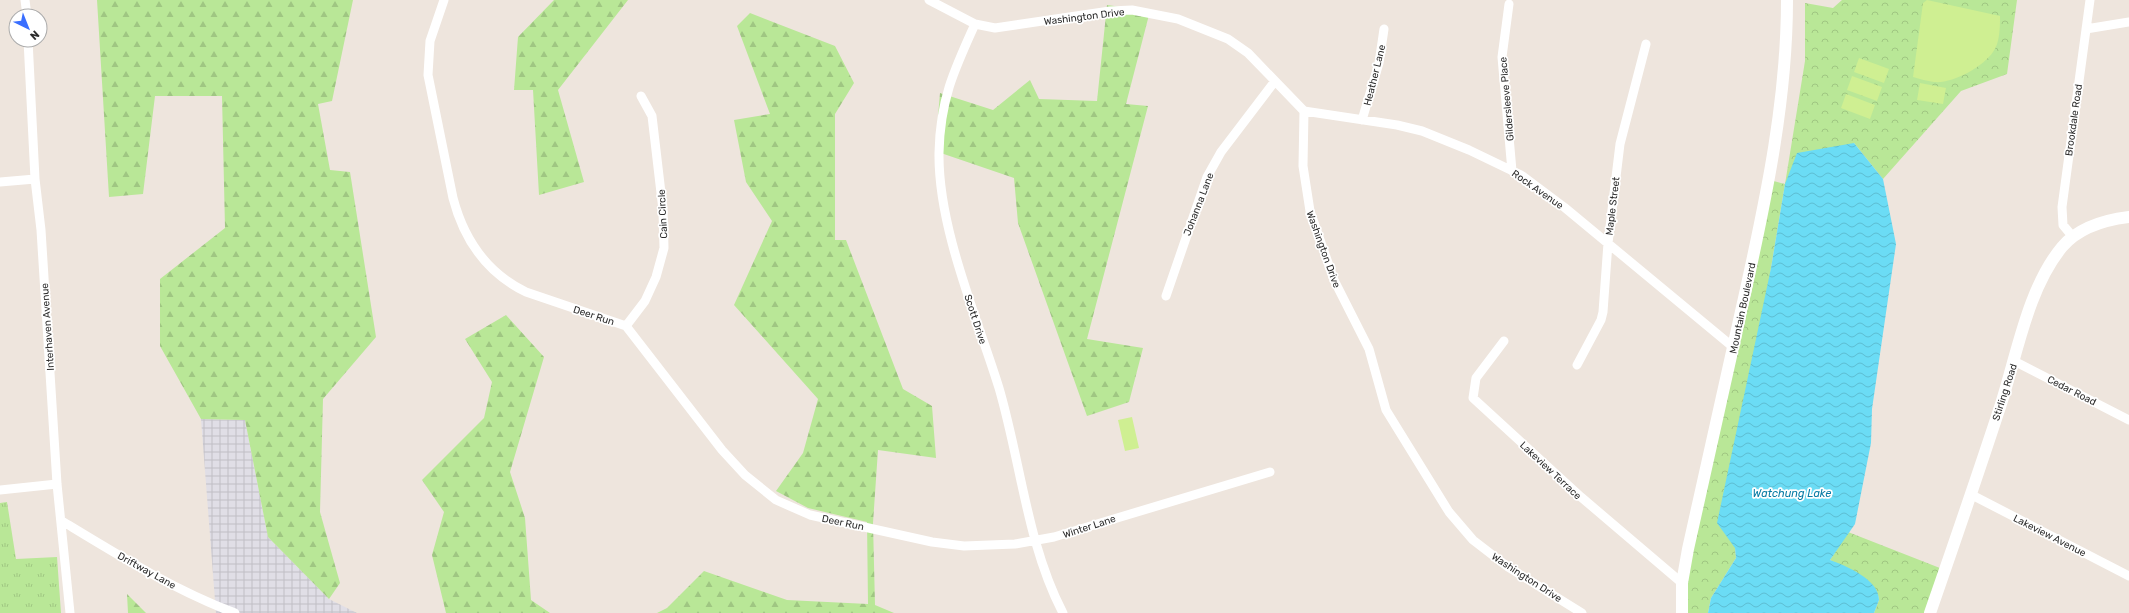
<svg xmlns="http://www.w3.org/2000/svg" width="2129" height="613" font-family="Rubik,sans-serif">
<defs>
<pattern id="industrial-grid" width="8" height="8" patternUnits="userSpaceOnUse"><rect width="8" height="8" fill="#e0dee6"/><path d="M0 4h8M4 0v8" fill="none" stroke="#c0bfc5"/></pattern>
<pattern id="grass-tufts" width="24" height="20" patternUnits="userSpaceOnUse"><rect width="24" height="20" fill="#b9e797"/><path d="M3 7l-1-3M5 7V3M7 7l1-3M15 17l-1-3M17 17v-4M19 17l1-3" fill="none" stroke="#9fc682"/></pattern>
<pattern id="forest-firs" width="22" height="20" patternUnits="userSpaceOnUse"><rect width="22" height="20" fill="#b9e797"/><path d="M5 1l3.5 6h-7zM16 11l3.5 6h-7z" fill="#9fc682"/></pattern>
<pattern id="park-crowns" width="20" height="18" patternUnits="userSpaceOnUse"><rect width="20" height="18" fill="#b9e797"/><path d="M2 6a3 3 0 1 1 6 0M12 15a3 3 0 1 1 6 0" fill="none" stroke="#9fc682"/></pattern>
<pattern id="water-waves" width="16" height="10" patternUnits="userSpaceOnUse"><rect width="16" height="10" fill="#6bdcf5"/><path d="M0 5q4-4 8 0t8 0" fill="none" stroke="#5dbdd2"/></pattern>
</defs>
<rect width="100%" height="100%" fill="#eee5dd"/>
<!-- industrial -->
<path fill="url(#industrial-grid)" d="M201 419 245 420 268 537 329 599 357 613H216Z"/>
<!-- grass -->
<path fill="url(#grass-tufts)" d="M7 502 16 559 57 557 61 613H0V503Z"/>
<!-- forest -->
<path fill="url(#forest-firs)" d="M97 0H353L332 101 318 104 330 170 350 172 376 337 323 399 320 512 340 583 329 599 268 537 245 420 201 419 160 346V279L225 228 222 96H155L143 194 109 197Z
M554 0H628L558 90 584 182 539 195 533 90H514L518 37Z
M1107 5 1150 11 1126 104 1148 106 1087 339 1143 348 1129 402 1087 416 1018 223 1014 178 935 151 940 93 993 110 1030 80 1039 99 1097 101Z
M750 13 835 46 854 83 835 114V240H846L903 389 932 406 936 458 878 450 873 523 875 605 894 613H657L667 608 704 571 787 600 868 604 867 522 808 508 776 491 803 453 818 399 734 305 772 221 746 182 734 120 770 114 737 26Z
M506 315 544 357 510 472 525 518 531 600 550 613H446L432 555 444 512 422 480 484 418 492 382 465 339Z
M127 594 146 613H128Z"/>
<!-- park -->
<path fill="url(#park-crowns)" d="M1842 0H2017L2007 74 1961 91 1883 179 1854 143 1785 184 1771 268 1735 548 1736 558 1711 598 1708 613H1682V583L1770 180 1785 184 1805 61V3L1833 8Z
M1848 532 1945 570 1930 613H1874L1879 600C1879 582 1844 568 1830 560Z"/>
<!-- pitch -->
<path fill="#cfef92" d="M1927 0 2000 16C2000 27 2000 43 1993 52 1983 67 1952 84 1934 82 1927 81 1920 79 1913 77L1923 3Z
M1859 58 1889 69 1884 83 1854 72Z
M1852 76 1882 87 1877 101 1847 90Z
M1920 83 1946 88 1943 104 1917 100Z
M1846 94 1875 105 1870 119 1841 108Z
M1132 417 1139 448 1125 451 1118 420Z"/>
<!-- water -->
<path fill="url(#water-waves)" d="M1854 143 1883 179 1896 244 1872 409 1871 443 1855 524 1830 560C1846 566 1879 579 1879 600L1874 613H1708L1711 598 1736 558 1735 548 1717 523 1771 268 1785 184 1797 153Z"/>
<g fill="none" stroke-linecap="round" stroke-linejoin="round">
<!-- minor -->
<path stroke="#fff" stroke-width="9" d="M25 0 27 16
M444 0 430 41 428 75 453 198C464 240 487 273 526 292L626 326 722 450 745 475 776 500 810 515 932 542 964 546 1015 544 1054 537 1270 472
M929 0 975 24 995 28 1110 11 1132 10 1178 19 1228 39 1248 53 1304 111 1303 166 1310 211 1334 280 1369 349 1386 410 1449 512 1473 540 1508 567 1582 613
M1509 4 1502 57 1512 171
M975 24C954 70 940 100 939 153 938 228 977 317 999 388 1021 463 1027 544 1063 613
M2086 29 2129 22
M28 40 35 179 41 230 57 484 70 613
M1304 111 1397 125 1422 131 1469 150 1521 175 1564 207 1733 347
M1362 120 1379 63 1384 29
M0 182 35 179
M2073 237 2063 225 2062 207 2090 0
M1166 296 1207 177 1221 152 1275 81
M626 326 645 301 656 277 664 248 663 210 652 116 641 96
M1504 341 1476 378 1473 398 1581 497 1682 583
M2014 361 2129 420
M1577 365 1601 320 1603 312 1608 243 1620 144 1646 44
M0 490 57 484
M1972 495 2129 576
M62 521C118 555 174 590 235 613"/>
<!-- tertiary -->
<path stroke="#fff" stroke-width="12" d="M1682 613V583L1688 549C1707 462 1727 376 1746 289 1767 194 1787 98 1787 0
M1930 613C1954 544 1978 474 2001 404 2017 354 2028 288 2062 247 2079 227 2104 220 2129 217"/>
</g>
<g text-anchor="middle" stroke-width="3.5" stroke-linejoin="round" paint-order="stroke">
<!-- street labels -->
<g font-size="10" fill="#2c2c2c" stroke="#fff">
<text transform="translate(1084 16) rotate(-7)" y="4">Washington Drive</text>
<text transform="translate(1374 75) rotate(-76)" y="4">Heather Lane</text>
<text transform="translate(1506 99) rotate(-95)" y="4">Gildersleeve Place</text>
<text transform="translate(2073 120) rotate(-82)" y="4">Brookdale Road</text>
<text transform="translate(1538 189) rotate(35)" y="4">Rock Avenue</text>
<text transform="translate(1198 204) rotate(-69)" y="4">Johanna Lane</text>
<text transform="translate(1612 206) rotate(-83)" y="4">Maple Street</text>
<text transform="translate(662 214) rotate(-93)" y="4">Cain Circle</text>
<text transform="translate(1324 249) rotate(70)" y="4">Washington Drive</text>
<text transform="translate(1742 308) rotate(-78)" y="4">Mountain Boulevard</text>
<text transform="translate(594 315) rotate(18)" y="4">Deer Run</text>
<text transform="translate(976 319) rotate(72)" y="4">Scott Drive</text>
<text transform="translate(47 327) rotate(-94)" y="4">Interhaven Avenue</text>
<text transform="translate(2072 390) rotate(27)" y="4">Cedar Road</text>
<text transform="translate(2004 392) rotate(-72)" y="4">Stirling Road</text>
<text transform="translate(1551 470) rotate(43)" y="4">Lakeview Terrace</text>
<text transform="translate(843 522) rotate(12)" y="4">Deer Run</text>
<text transform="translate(1089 526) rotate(-18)" y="4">Winter Lane</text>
<text transform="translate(2050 535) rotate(27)" y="4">Lakeview Avenue</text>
<text transform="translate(147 570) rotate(29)" y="4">Driftway Lane</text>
<text transform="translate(1527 577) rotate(33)" y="4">Washington Drive</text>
</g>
<!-- water labels -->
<g font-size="11" font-style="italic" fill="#077ba4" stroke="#fff">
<text x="1792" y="497">Watchung Lake</text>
</g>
</g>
<!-- north arrow -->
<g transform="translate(28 28) rotate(137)"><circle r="19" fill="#ffffff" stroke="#ababab"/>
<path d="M0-3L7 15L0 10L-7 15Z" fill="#396eff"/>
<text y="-6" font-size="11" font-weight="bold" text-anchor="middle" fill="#2c2c2c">N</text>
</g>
</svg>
